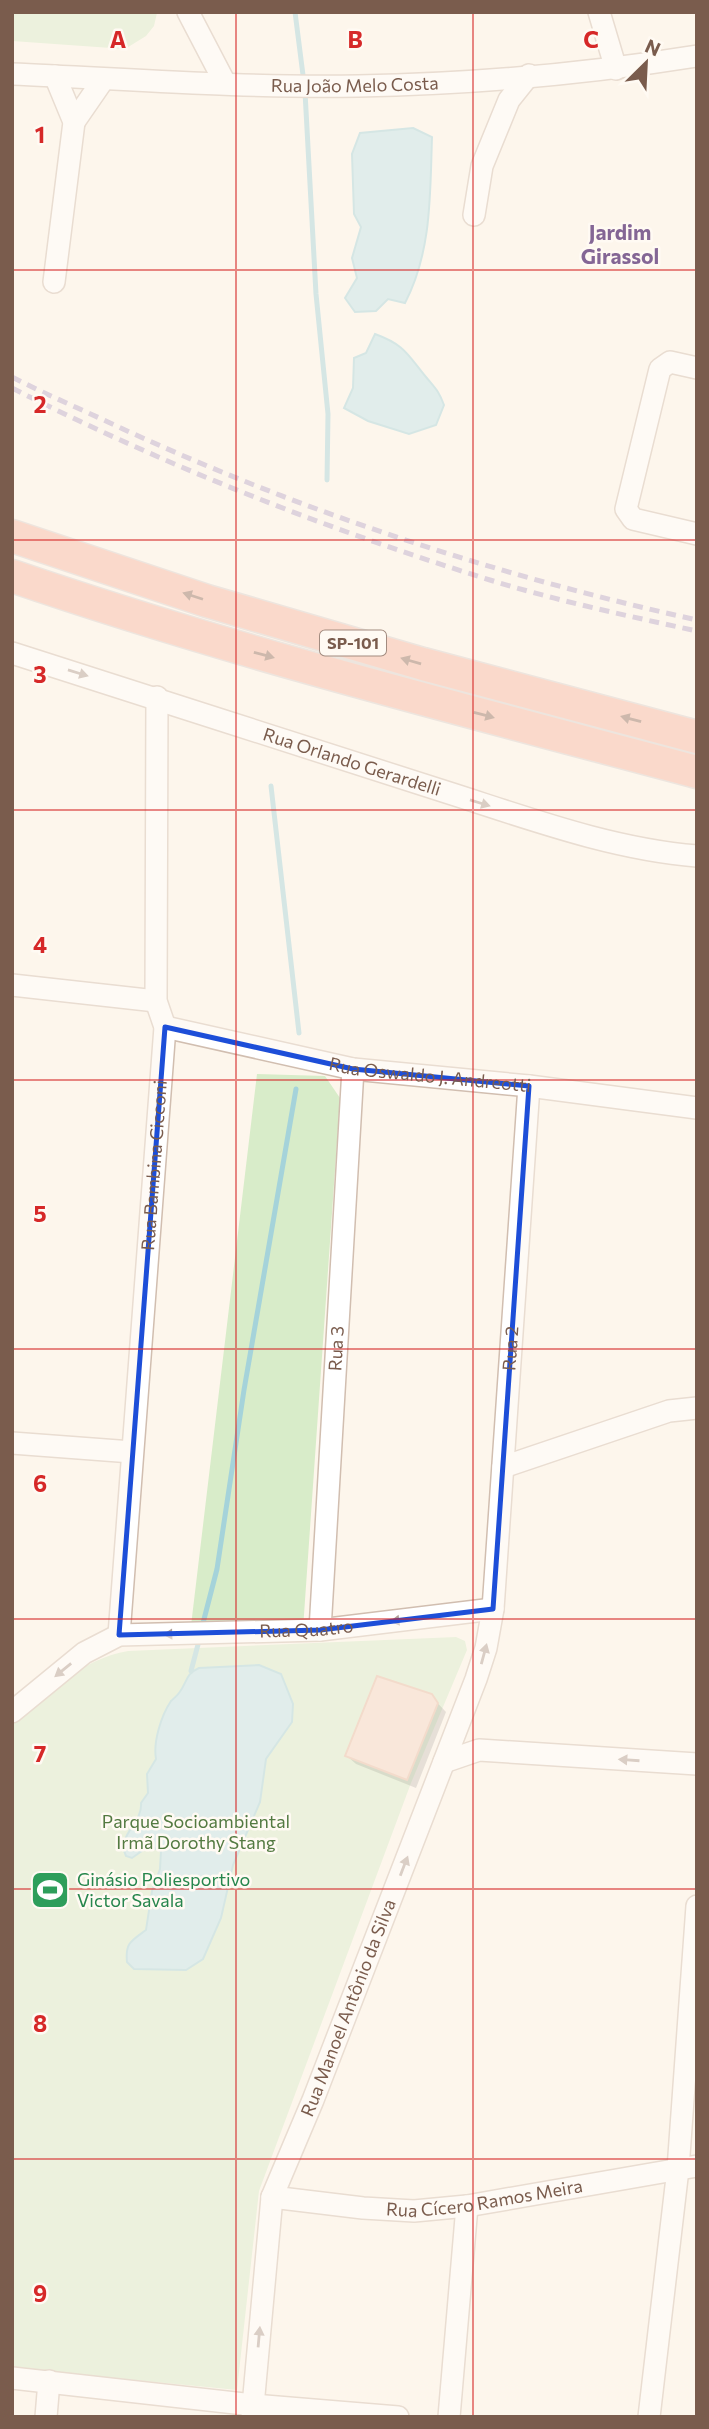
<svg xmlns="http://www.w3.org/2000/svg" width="709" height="2429" font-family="Commissioner,sans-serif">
<rect width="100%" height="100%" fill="#fdf6ec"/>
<!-- green -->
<path fill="#d8ecc9" d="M12 12H157V13L154 26 146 36 125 49 12 41Z
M257 1074 325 1076 340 1098 303 1629 190 1634Z
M456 1637 465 1641 467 1650 411 1783 259 2191 237 2390 12 2368V1720C48 1692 82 1659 128 1651Z"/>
<!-- water -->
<path fill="#bfe3e8" stroke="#a5d3da" stroke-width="2" d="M413 128 432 137C430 194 432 251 405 303L388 299 376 311 355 312 345 298 357 278 352 258 361 227 354 214 352 154 360 133Z
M375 334C405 345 407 354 426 377 435 388 439 391 444 405L436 425 409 434 368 421 344 408 353 388 354 358 366 353Z
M259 1665 281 1674 293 1704 292 1722 266 1759 260 1802 233 1865 221 1918 203 1959 186 1970 134 1969 127 1962C125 1943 131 1941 146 1930L152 1891 160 1869 161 1851 149 1846 132 1858 126 1856C116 1835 143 1823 141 1803L148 1793 147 1774 156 1759C153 1742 161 1716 171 1701 174 1698 177 1696 179 1693 187 1683 185 1674 199 1668Z"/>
<!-- shadow -->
<path fill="#0003" d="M431 1696 446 1712 416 1788 356 1764 347 1756Z"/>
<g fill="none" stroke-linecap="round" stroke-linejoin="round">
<!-- stream -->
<path stroke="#a5d3da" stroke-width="5" d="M295 12 304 83
M305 92 316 294 328 414 327 480
M271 786 299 1033
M202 1627 217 1569 244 1390 296 1089
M191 1671 200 1637"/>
</g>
<!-- building -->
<path fill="#f3d5c3" stroke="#e6bba3" stroke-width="2" d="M377 1676 432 1694 438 1703 407 1780 345 1756Z"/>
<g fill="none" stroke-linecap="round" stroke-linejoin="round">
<!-- minor casing -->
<g stroke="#d1beb0" stroke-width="24">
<g id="minor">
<path d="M188 12 225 83"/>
<path d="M599 12 616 69"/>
<path id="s1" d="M12 74C127 79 243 88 358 86 471 84 585 74 697 56"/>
<path d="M74 122 103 80"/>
<path d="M474 215 482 166 509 100 529 75"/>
<path d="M54 282 74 122 55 76"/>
<path d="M697 368 670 362 660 369 626 509 633 519 697 534"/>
<path id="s2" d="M12 653C157 698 301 747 446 792 528 818 611 849 697 856"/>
<path d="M12 985 156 1001"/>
<path id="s3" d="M165 1027 353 1069 529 1086 697 1108"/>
<path d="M12 1443 132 1452"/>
<path d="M503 1467 669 1411 697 1408"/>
<path id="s4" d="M320 1630 353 1069"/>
<path id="s5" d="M119 1635 165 1027 156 1001 157 697"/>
<path id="s6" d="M12 1712 84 1653 119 1635 320 1630 493 1609"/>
<path d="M444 1762 479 1750 697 1764"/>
<path id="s7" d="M272 2197 363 2208 414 2211 467 2206 697 2166"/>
<path d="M12 2378 253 2405 398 2417"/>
<path d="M46 2417 49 2381"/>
<path id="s8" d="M252 2417 272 2197 313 2100 476 1679 486 1648 493 1609 529 1086"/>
<path d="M449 2417 467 2206"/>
<path d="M649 2417 678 2169 697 1906"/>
</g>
</g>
<!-- highway casing -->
<g stroke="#dad1cd" stroke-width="35">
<path id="highway" d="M12 536 207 601 423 664 697 737
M12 576C237 653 468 711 697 772"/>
</g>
<!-- minor -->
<use href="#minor" stroke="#fff" stroke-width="21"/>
<!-- highway -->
<use href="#highway" stroke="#f7b7a3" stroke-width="32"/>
<!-- rail -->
<path stroke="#b9a8c9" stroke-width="5" stroke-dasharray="10 7" stroke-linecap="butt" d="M12 377C43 393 76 407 108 422 296 510 494 575 697 620
M12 388C166 466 326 529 490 580 558 601 628 616 697 631"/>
</g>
<!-- one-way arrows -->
<defs><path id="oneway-solid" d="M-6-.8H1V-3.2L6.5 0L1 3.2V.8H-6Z" transform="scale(1.75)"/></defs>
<g fill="#936e5e">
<use href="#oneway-solid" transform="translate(193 596) rotate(-162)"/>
<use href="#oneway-solid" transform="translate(264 655) rotate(15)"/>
<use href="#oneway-solid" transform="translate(411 661) rotate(-164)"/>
<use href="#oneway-solid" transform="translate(484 715) rotate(15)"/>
<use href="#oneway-solid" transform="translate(631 719) rotate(-165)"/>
</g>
<g fill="#af9d94">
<use href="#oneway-solid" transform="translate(78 673) rotate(17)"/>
<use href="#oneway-solid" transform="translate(480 803) rotate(17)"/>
<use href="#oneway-solid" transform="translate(401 1620) rotate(173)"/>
<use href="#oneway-solid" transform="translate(174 1634) rotate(178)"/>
<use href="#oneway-solid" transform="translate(484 1654) rotate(-75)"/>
<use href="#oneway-solid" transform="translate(63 1670) rotate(141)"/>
<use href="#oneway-solid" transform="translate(629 1760) rotate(-176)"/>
<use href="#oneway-solid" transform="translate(404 1866) rotate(-69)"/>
<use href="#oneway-solid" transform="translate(259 2337) rotate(-85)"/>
</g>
<!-- marked area -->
<path d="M0 0H709V2429H0ZM165 1027 353 1069 529 1086 493 1609 320 1630 119 1635Z" fill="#fdf6ec" fill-opacity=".55" fill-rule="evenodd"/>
<path fill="none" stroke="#1d4ed8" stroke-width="5" stroke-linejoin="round" d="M165 1027 353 1069 529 1086 493 1609 320 1630 119 1635Z"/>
<!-- grid -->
<path fill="none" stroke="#d62828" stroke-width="2" stroke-opacity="0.55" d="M236 12V2417M473 12V2417M12 270H697M12 540H697M12 810H697M12 1080H697M12 1349H697M12 1619H697M12 1889H697M12 2159H697"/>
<!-- icons -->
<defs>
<g id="stadium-square" transform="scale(2.0125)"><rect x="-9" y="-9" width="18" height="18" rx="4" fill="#2e9e5b" stroke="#fffaf3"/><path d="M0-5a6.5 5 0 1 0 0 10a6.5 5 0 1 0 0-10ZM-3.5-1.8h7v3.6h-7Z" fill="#fff"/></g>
</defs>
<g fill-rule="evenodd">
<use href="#stadium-square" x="50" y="1890"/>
</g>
<g text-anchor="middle" stroke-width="5" stroke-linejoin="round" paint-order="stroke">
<!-- shield labels -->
<rect fill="#fffaf3" stroke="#a28b7f" stroke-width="2" x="320" y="630.5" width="66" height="25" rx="5"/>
<g font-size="16" font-weight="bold" fill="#7a5c4d">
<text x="353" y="649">SP-101</text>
</g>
<!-- street labels -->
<g font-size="18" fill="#7a5c4d" stroke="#fffaf3">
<text dy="6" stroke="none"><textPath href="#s1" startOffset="343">Rua João Melo Costa</textPath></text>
<text dy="6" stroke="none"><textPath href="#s2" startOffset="357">Rua Orlando Gerardelli</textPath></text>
<text dy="6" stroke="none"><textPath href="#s3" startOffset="270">Rua Oswaldo J. Andreotti</textPath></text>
<text dy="6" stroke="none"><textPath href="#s5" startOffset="471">Rua Bambina Cicconi</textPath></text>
<text dy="6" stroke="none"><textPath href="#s8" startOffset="1111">Rua 2</textPath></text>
<text dy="6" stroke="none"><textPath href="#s4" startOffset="282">Rua 3</textPath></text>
<text dy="6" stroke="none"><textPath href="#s6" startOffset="320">Rua Quatro</textPath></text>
<text dy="6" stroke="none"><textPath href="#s8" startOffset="425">Rua Manoel Antônio da Silva</textPath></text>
<text dy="6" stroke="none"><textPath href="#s7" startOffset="214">Rua Cícero Ramos Meira</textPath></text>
</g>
<!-- park labels -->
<g font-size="18" fill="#537a41" stroke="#fffaf3">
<text x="196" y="1828">Parque Socioambiental<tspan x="196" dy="21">Irmã Dorothy Stang</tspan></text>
</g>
<!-- leisure labels -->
<g font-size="18" fill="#27864d" stroke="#fffaf3" text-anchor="start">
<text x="77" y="1886">Ginásio Poliesportivo<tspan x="77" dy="21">Victor Savala</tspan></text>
</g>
<!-- quarter labels -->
<g font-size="21" font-weight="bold" fill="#846695" stroke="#fffaf3">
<text x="620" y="240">Jardim<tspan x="620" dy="24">Girassol</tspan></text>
</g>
</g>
<g font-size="23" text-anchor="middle" font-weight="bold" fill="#d62828" stroke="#fffaf3" stroke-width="5" stroke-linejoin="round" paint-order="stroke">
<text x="118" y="48">A</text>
<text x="355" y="48">B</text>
<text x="591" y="48">C</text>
<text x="40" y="143">1</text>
<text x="40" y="413">2</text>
<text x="40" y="683">3</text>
<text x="40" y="953">4</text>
<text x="40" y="1222">5</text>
<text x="40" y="1492">6</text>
<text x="40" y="1762">7</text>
<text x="40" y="2032">8</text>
<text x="40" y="2302">9</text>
</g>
<!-- border -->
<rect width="709" height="2429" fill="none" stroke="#7a5c4d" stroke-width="28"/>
<!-- north arrow -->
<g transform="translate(646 63) rotate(24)" stroke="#fffaf3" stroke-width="5" paint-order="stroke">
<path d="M0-5L12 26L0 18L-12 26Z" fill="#7a5c4d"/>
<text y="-10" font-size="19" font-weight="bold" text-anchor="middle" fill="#7a5c4d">N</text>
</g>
</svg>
